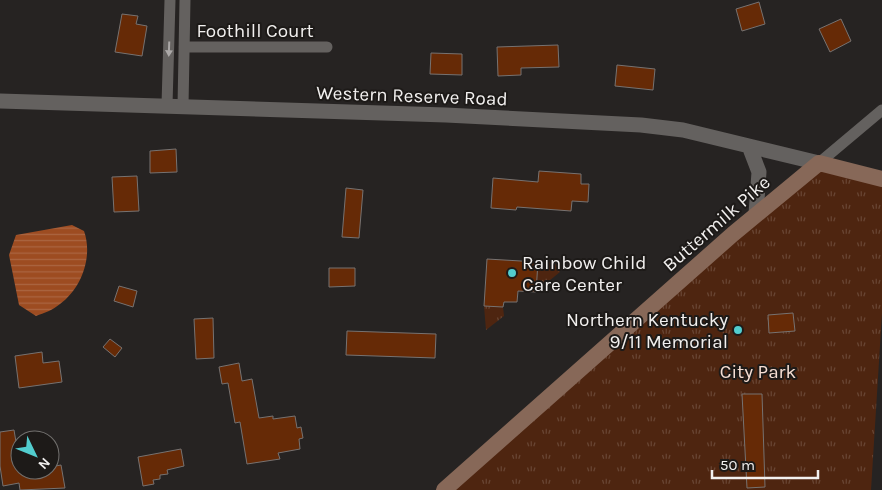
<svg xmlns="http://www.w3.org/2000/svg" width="882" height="490" font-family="Karla,sans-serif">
<defs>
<pattern id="park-tufts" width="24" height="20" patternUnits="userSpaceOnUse" patternTransform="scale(1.25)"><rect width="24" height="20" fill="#4e2510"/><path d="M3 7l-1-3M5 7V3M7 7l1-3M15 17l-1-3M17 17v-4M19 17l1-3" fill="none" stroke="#684533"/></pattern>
<pattern id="water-rules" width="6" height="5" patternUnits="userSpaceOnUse" patternTransform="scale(1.25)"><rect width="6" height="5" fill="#9d4c21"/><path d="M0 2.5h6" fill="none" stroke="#ab6642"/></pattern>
</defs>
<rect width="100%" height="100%" fill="#262322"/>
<!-- park -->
<path fill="url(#park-tufts)" d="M819 163 882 179V313L871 490H455Z
M538 262H554L560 272 544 285H536Z
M484 306 503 307 504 316 486 330Z"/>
<!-- water -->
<path fill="url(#water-rules)" d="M72 225 84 231C93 256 82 288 60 304 53 310 44 313 36 316L19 305 9 255 16 235Z"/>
<!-- building -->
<path fill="#662a06" stroke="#767271" d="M759 2 765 24 742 31 736 9Z
M122 14 138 16 136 24 147 26 142 56 115 52Z
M841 19 851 41 830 52 819 29Z
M558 45 559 67 521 68V75L498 76 497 47Z
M431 53 462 54V75L430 74Z
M617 65 655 69 653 90 615 86Z
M176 149 177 172 150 173V151Z
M539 171 581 174V184H589L588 202 572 201 571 211 517 207 516 210 491 208 493 178 538 182Z
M137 176 139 211 114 212 112 177Z
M346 188 363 190 359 238 342 237Z
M487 259 538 262 536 292 518 291 517 302H504L503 307 484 306Z
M329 268H355V286L329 287Z
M119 286 137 291 133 307 114 301Z
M793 313 795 331 769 333 768 315Z
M213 318 214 358 196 359 194 319Z
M347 331 436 334 435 358 346 355Z
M110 339 122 348 115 357 103 347Z
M42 352 43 363 59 361 62 382 19 388 15 356Z
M239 363 242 381 252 379 259 418 273 416V419L295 416 297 428 301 427 303 438 299 439 300 449 278 453 280 459 247 464 240 422 235 423 228 383 222 384 219 367Z
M742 394H762L765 487 747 488Z
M14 430 21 472 50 470V467L61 465 65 488 20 490 19 483 3 486 0 466V432Z
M181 449 184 466 167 470 168 474 160 475V479L153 480 154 484 143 486 138 457Z"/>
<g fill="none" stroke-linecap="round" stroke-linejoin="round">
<!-- minor -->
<path stroke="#64615f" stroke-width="11" d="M184 47H327
M167 105 170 0
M183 106 185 0
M819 163 882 110"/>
<!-- tertiary -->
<path stroke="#64615f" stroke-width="15" d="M0 101 446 115 641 125 683 130 819 163
M749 146 759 172 756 214"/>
<!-- secondary -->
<path stroke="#876858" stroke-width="16" d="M444 490 733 234 819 163 882 179"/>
</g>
<!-- one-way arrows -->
<defs><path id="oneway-solid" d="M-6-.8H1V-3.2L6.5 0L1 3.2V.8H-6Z" transform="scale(1.25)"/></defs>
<use fill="#aba8a7" href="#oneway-solid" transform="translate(169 49) rotate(92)"/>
<!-- markers -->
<g fill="#52cdce" stroke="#1d1a18" stroke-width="2">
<circle cx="512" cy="273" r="5"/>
<circle cx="738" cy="330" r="5"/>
</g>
<g text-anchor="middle" stroke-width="4" stroke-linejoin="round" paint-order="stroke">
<!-- street labels -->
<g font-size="19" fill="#f2f0ef" stroke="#1d1a18">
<text x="255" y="37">Foothill Court</text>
<text transform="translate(412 95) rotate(2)" y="7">Western Reserve Road</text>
<text transform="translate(716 223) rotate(-41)" y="7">Buttermilk Pike</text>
</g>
<!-- poi labels -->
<g font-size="19" fill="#f2f0ef" stroke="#1d1a18" text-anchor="start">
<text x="522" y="269">Rainbow Child<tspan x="522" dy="22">Care Center</tspan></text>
<text x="728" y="326" text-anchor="end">Northern Kentucky<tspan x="728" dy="22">9/11 Memorial</tspan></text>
</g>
<!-- park labels -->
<g font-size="19" fill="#f6ded3" stroke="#1d1a18">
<text x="758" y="378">City Park</text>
</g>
</g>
<!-- north arrow -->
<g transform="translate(35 455) rotate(133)"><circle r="24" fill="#1d1a18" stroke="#72706e"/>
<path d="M0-4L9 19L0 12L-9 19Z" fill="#52cdce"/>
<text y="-8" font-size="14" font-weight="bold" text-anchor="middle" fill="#f2f0ef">N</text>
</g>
<!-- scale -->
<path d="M712 470v8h106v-8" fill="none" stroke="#f2f0ef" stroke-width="2.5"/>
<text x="720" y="470" font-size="15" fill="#f2f0ef" stroke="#1d1a18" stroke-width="4" paint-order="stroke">50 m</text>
</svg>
